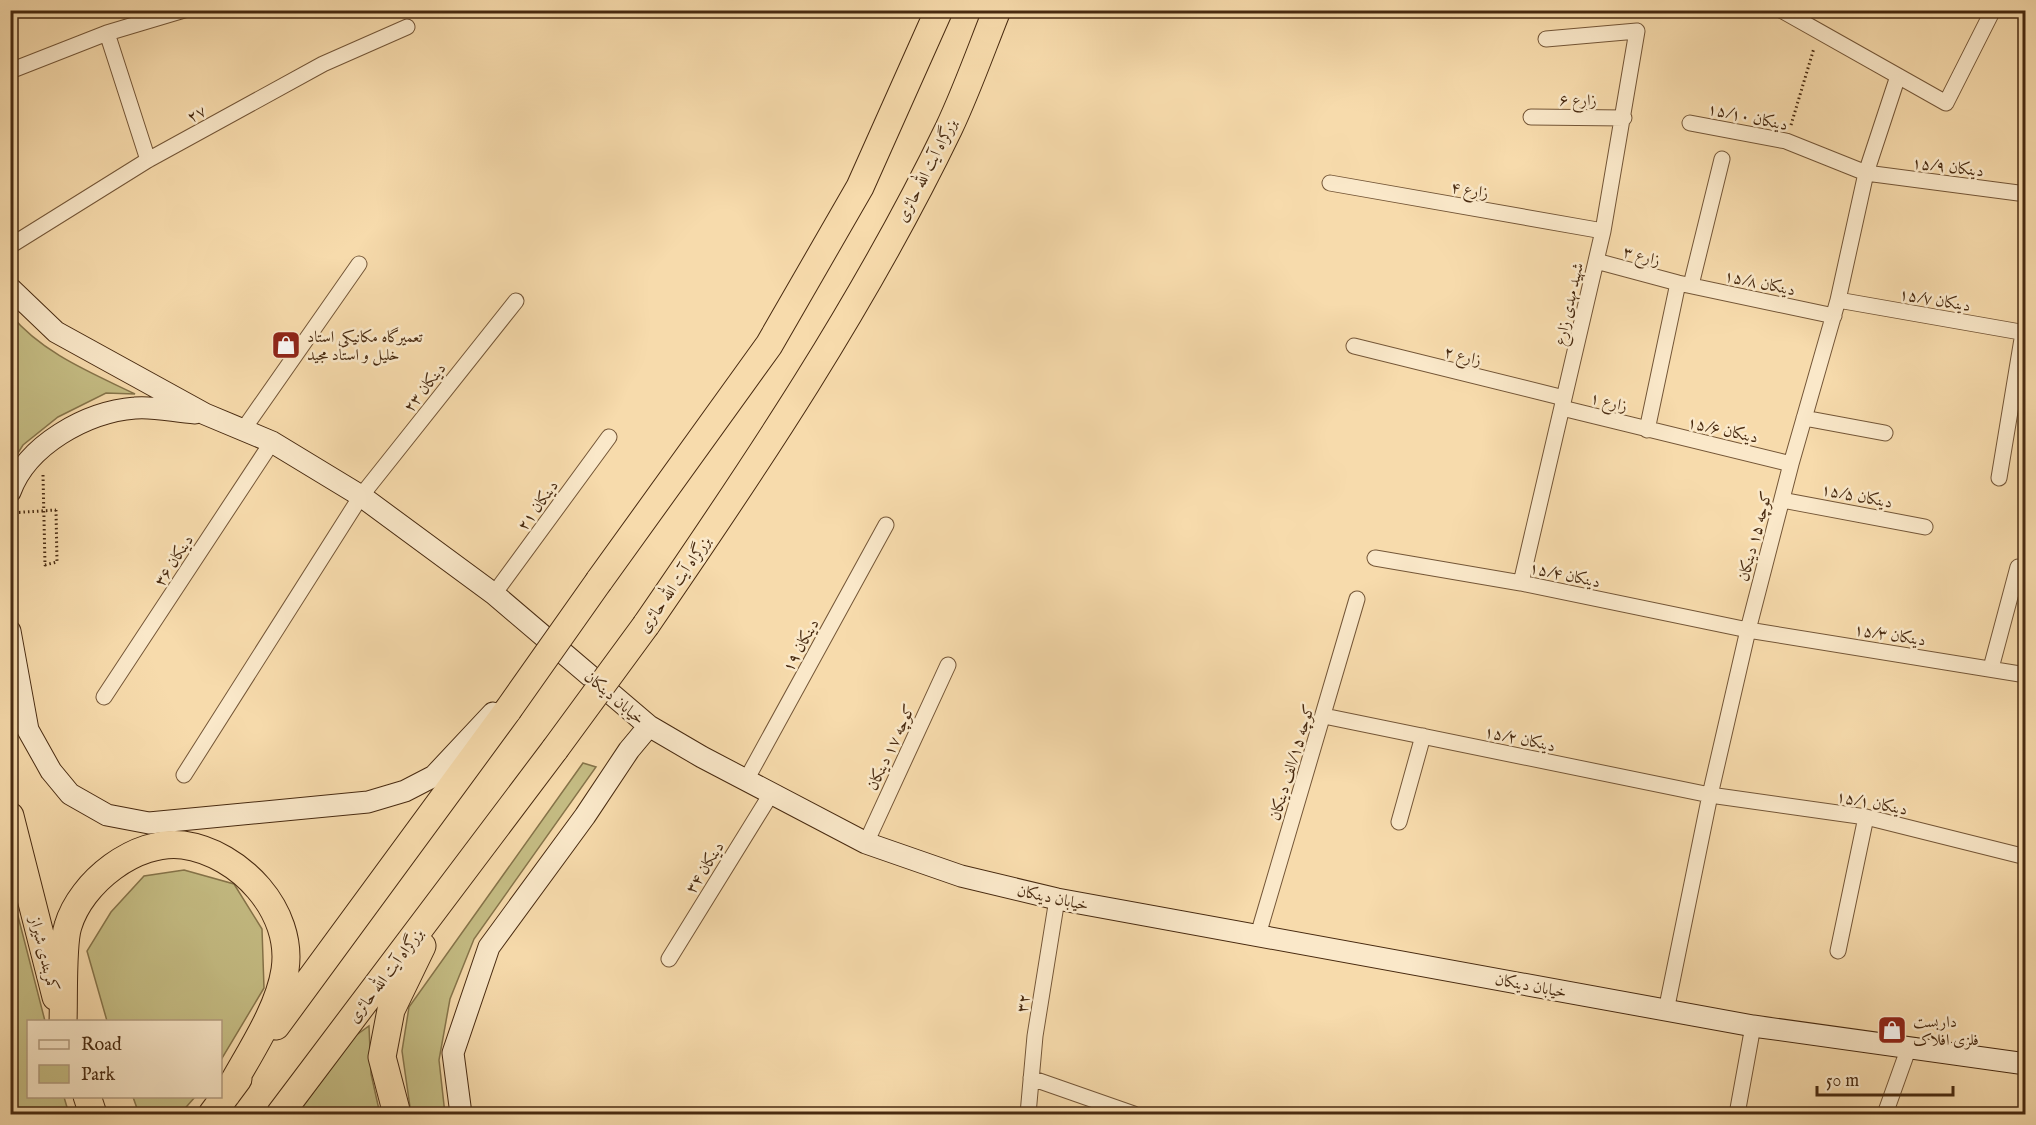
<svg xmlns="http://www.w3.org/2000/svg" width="2036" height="1125" font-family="'IM FELL English',Amiri,serif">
<rect width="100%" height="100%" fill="#f7dbac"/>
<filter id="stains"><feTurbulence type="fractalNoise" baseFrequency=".00333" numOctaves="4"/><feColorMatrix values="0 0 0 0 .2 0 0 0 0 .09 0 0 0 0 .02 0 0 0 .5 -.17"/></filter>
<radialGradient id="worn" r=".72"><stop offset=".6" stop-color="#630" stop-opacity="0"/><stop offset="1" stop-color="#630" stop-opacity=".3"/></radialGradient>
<!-- green -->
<path fill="#c5bd84" stroke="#86744a" stroke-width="1.5" d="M11 315C42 353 92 373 135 394L106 393 58 417 23 445 11 464Z
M583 763 596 767 474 939 450 999 439 1060 445 1114H411L402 1051 409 1007Z
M184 870 234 884 262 929 264 988 221 1060 220 1022 107 1021 87 951 111 912 144 876Z
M10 885 45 1021 28 1022V1096L64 1097 69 1114H11Z
M369 1026 371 1074 380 1114H297L355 1036Z
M133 1097V1096L195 1097 180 1114H139Z"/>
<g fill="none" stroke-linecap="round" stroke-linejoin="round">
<!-- street casing -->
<g stroke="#745637" stroke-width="17">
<path id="street" d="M1781 10 1946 103 1993 10
M107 33 148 160
M10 71 107 33 184 10
M1531 117 1624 118
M1690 123 1786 141 1866 173 2026 194
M1330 183 1603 231
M10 246 148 160 323 64 407 27
M1596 261 1678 283 1834 316
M1691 285 1722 159
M1838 300 2026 333
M1354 346 1564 398
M1562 408 1791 464
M1804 418 1885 433
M243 430 359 264
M1647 430 1678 283
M1999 478 2023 333
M1782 500 1925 527
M1375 558 1521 583 1748 630 2026 675
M1521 583 1603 231 1637 31 1546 39
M494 594 609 437
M1991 668 2018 567
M104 697 272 442
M1324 716 1710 795 1866 817 2026 857
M184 775 361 496 516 301
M745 782 886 525
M1399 822 1423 736
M866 843 948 665
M1258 935 1357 599
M1838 951 1866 817
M669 959 771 794
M1666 1011 1710 795 1748 630 1791 464 1838 300 1866 173 1898 76
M1031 1078 1134 1114
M1028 1114 1035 1036 1057 899
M1737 1114 1753 1026
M1885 1114 1909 1047"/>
</g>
<!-- secondary casing -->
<g stroke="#482a10" stroke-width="23">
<path id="secondary" d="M10 288 56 332 205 414 272 442 361 496 494 594 649 726 702 757 866 843 961 876 1057 899 1753 1026 2026 1064
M10 492C27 445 86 412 135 408 154 406 176 412 195 413
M10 631 28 730 51 771 70 794 107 815 149 823 368 802 405 791 434 776 493 713
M461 1114 453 1053 489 947 585 816 629 750 649 726"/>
</g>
<!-- highway casing -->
<g stroke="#482a10" stroke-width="29">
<path id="highway" d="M599 581 769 345 860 187 939 10
M646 625C756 465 864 304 949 128 967 90 981 50 997 10
M10 816 56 997
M63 1022C64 999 62 944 68 926 81 882 136 839 183 845 240 853 294 911 285 970 279 1011 246 1058 227 1094
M276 1026 508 710
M87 1096 93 1114
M212 1114 238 1079
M280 1114 555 749
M397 1114 382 1057 391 1010 422 946"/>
</g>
<!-- path -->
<path stroke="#482a10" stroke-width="3" stroke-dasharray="1.5 3" stroke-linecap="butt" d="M1791 125 1814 48
M43 475 45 565 57 562 56 510"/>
<!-- street -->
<use href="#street" stroke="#fae8c9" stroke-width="15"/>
<!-- secondary -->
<use href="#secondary" stroke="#fae8c9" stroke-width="21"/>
<!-- highway -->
<use href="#highway" stroke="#f7dbac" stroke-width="27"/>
<!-- highway-bridge casing -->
<g stroke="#482a10" stroke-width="29" stroke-linecap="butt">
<path id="highway-bridge" d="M508 710 599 581
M555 749 646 625"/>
</g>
<!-- path-bridge -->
<path stroke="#482a10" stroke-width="3" stroke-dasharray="1.5 3" stroke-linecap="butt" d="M10 513 56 510"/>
<!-- highway-bridge -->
<use href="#highway-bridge" stroke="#f7dbac" stroke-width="27"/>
</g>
<!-- icons -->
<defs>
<g id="shop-square" transform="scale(1.5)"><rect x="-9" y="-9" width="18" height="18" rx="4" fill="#8f2418" stroke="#fae8c9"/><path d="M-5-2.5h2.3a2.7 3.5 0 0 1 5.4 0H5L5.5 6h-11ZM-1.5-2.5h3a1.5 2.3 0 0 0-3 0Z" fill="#fff"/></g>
</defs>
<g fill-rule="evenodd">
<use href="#shop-square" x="286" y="345"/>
<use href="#shop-square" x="1892" y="1030"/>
</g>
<g text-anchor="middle" stroke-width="5" stroke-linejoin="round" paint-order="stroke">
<!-- street labels -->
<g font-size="16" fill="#482a10" stroke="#fae8c9">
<text transform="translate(1578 99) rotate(1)" y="6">۶ زارع</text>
<text transform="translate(196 113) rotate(-29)" y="6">۲۷</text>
<text transform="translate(1748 116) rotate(12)" y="6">۱۵/۱۰ دینکان</text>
<text transform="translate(1948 166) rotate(7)" y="6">۱۵/۹ دینکان</text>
<text transform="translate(926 170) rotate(-63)" y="6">بزرگراه آیت الله حائری</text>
<text transform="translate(1470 189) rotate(10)" y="6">۴ زارع</text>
<text transform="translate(1642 255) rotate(15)" y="6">۳ زارع</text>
<text transform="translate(1760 282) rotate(12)" y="6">۱۵/۸ دینکان</text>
<text transform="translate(1935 299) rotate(10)" y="6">۱۵/۷ دینکان</text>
<text transform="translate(1568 304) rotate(-77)" y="6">شهید مهدی زارع</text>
<text transform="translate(1463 355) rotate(14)" y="6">۲ زارع</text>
<text transform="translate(424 387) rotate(-52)" y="6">۲۳ دینکان</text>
<text transform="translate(1609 401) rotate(14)" y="6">۱ زارع</text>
<text transform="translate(1723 429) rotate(13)" y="6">۱۵/۶ دینکان</text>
<text transform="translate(1857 495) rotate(11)" y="6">۱۵/۵ دینکان</text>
<text transform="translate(537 505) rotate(-54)" y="6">۲۱ دینکان</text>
<text transform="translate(1754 536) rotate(-75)" y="6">کوچه ۱۵ دینکان</text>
<text transform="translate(173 560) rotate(-57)" y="6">۳۶ دینکان</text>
<text transform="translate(1565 574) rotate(12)" y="6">۱۵/۴ دینکان</text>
<text transform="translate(674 584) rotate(-55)" y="6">بزرگراه آیت الله حائری</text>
<text transform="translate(1890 634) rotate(9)" y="6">۱۵/۳ دینکان</text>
<text transform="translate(800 645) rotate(-61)" y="6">۱۹ دینکان</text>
<text transform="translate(615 697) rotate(40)" y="6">خیابان دینکان</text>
<text transform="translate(1520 738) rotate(12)" y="6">۱۵/۲ دینکان</text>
<text transform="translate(890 747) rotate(-65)" y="6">کوچه ۱۷ دینکان</text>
<text transform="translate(1291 762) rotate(-73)" y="6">کوچه ۱۵/الف دینکان</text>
<text transform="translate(1872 802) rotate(11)" y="6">۱۵/۱ دینکان</text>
<text transform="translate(704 867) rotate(-58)" y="6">۳۴ دینکان</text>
<text transform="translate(1053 897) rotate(12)" y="6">خیابان دینکان</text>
<text transform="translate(45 954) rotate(76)" y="6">کمربندی شیراز</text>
<text transform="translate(385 975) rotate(-53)" y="6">بزرگراه آیت الله حائری</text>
<text transform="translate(1531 985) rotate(11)" y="6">خیابان دینکان</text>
<text transform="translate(1022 1003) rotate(-81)" y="6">۳۲</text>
</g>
<!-- poi labels -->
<g font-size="16" fill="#482a10" stroke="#fae8c9" text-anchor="start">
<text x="307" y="342">تعمیرگاه مکانیکی استاد<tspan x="307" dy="18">خلیل و استاد مجید</tspan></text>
<text x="1913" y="1027">داربست<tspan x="1913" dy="18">فلزی افلاک</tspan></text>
</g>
</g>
<!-- margin -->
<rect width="2036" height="1125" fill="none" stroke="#f7dbac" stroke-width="36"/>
<rect x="12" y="12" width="2012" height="1101" fill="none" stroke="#482a10" stroke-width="3"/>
<rect x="18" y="18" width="2000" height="1089" fill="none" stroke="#482a10" stroke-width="1.5"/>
<!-- legend -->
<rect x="27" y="1020" width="195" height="78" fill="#fae8c9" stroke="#b39c7f" stroke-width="1.5"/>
<rect x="39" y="1040" width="30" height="9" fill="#fae8c9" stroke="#b39c7f" stroke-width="1.5"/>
<text x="81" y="1050" font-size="18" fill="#482a10">Road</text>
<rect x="39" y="1065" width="30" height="18" fill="#c5bd84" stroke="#b39c7f" stroke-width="1.5"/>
<text x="81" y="1080" font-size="18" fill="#482a10">Park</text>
<!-- scale -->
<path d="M1817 1086v9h136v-9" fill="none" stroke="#482a10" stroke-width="3"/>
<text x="1826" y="1086" font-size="18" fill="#482a10" stroke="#fae8c9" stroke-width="4.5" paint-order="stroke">50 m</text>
<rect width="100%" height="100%" filter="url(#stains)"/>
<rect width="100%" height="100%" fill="url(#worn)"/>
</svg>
